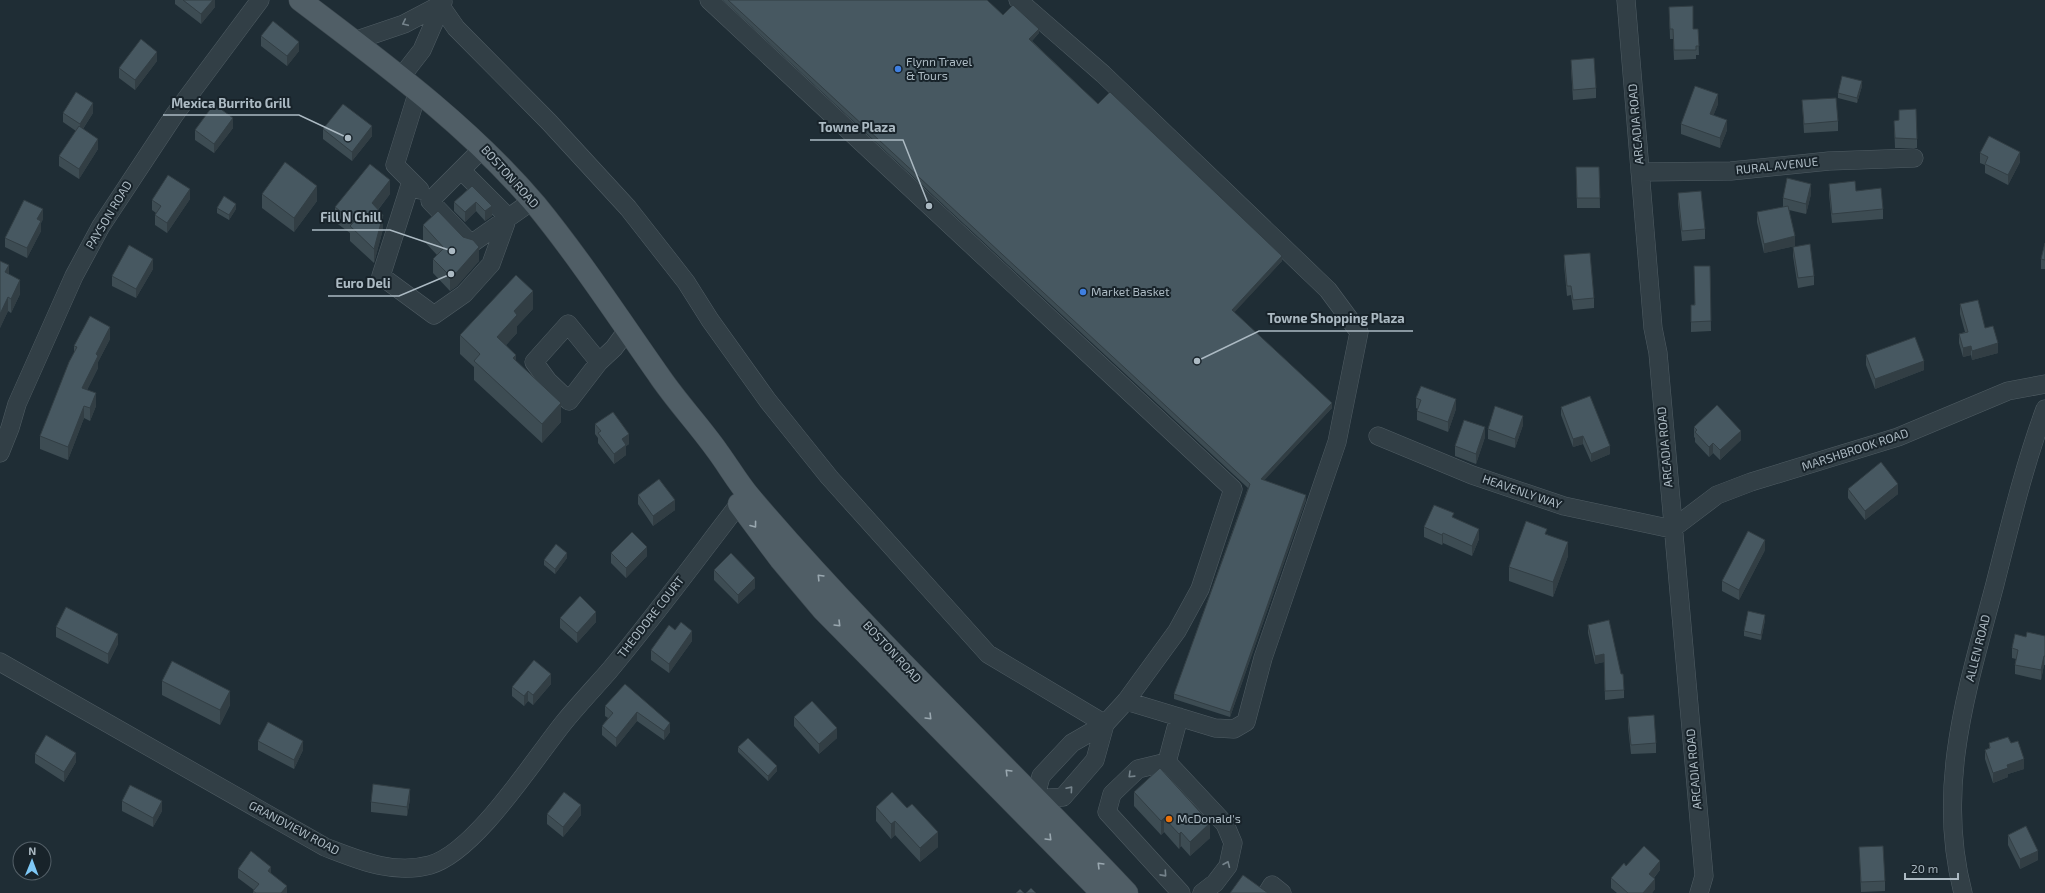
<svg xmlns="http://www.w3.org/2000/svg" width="2045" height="893" font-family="'Exo 2',sans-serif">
<rect width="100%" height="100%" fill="#1f2d35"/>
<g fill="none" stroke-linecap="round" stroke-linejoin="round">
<!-- minor casing -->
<g stroke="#505d64" stroke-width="19">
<path id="minor" d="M709 0 1233 489 1200 589 1177 631 1126 701 1105 724 1072 743 1041 776 1035 799
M1018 0 1103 74 1328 290 1359 332 1337 442 1263 658 1246 722 1234 729 1215 728 1126 701
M1626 0 1653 328 1658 353 1704 876 1699 893
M440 5 456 28 549 122 628 208 686 282 710 320 768 401 829 477 988 654 1105 724
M354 41 404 24 440 5
M401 77 422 50 443 2
M418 91 395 165 420 190
M483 148 430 201 471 244 532 201
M1640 172 1731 171 1829 161 1914 158
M411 182 381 276 434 315 464 294 491 264 508 217 461 170
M599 362 569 401 548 381 534 362 568 324 599 362 614 348 628 329
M1378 436 1472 475 1564 506 1672 529 1717 495 1751 482 1898 437 2008 391 2045 384
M0 453 10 428 17 404 74 276 101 226 175 114 260 0
M0 662 325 847C359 860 393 875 430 865 476 852 534 759 565 721 579 704 594 688 609 671 654 617 696 560 739 504
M1167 762 1138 769 1112 794 1107 812 1181 893
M1167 762 1225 824 1233 843 1228 866 1215 883 1202 893
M1167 762 1179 717
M1029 805 1035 799 1063 797 1095 760 1105 724
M1267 893 1272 885 1282 893
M1963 893C1935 786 1968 687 1995 584 2010 525 2024 466 2045 409"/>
</g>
<!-- major casing -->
<g stroke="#3c484f" stroke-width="23">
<path id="major" d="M300 0C383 63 468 125 536 205 580 259 618 317 658 374 676 401 699 425 718 452 729 467 738 483 750 497 868 636 1002 760 1127 893
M739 504 780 559 823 610 1102 893"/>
</g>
<!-- minor -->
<use href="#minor" stroke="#323f46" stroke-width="18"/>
<!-- major -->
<use href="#major" stroke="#505e66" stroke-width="22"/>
</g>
<!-- wall -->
<path fill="#3d4c53" d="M175 0H215V7L201 24 175 4Z
M723 0H987L1003 15 1039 33 1032 41 1098 104 1282 261 1234 312 1332 408 1264 480 1306 500 1230 717 1174 699V694L1248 488Z
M1669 7 1693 29H1698L1699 55H1696V59L1674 60 1673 39H1670Z
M261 36 299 51 287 66 261 46Z
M1571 60 1596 88V98L1573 100 1571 69Z
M157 61 135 90 119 78V68Z
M1862 86 1857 103 1838 98V93Z
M1802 100 1838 121V131L1804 133Z
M1718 104 1713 116 1727 130 1720 148 1681 134V124Z
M1899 110 1917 139V148H1895L1894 121H1899Z
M63 113H93L83 129 98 149 79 179 59 166V156L76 131 63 122Z
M233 128 214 153 195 140V130Z
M323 129 372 136 352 161 323 139Z
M1980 153 2020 162 2008 185 1985 173V165L1980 163Z
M1576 167H1599L1600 208H1577Z
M1829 184 1856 191 1883 209V219L1832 223 1829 194Z
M472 186 492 216 485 221 476 211 465 222 454 211V202Z
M1678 193 1705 229V239L1682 241 1678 203Z
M262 194 317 201 294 232 262 208Z
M390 194 378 210 383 229 374 263 350 241V233L335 222V207Z
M1811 194 1806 214 1789 210 1795 246 1764 253 1757 222V212L1783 207V198Z
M190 199 167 233 155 225V215L156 213 152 210V200Z
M217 208 236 209 229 220 217 213Z
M43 219 41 223V231L27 258 5 247V238Z
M423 225 479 261 457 286 450 291 433 273V259L437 255 423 240Z
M2045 243V269H2041V259Z
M1793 247 1814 276V285L1798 288 1793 256Z
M1564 255 1594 298V308L1573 310 1571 295 1567 296 1564 265Z
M0 261 9 274 20 294 11 313 8 311 0 328Z
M1710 266 1711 331 1691 332V305H1694Z
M153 269 136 298 112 286V276Z
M1960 304 1985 328 1998 353 1972 360 1971 355 1963 357 1959 343V334L1965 332 1960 314Z
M533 309 517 326V333L506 345 516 361 561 422 542 443 474 380V367L460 354V335Z
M110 339 98 362V368L87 390 96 406 90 421 84 418 68 460 40 449V436L74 353V346Z
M1866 355 1924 370 1875 389 1866 365Z
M1416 398 1456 409 1448 432 1417 420V411L1418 409 1416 408Z
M1561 407 1610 454 1591 462 1583 444 1573 447 1561 415Z
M595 424 629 444 626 446V455L614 464 598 443V438L595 434Z
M1523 425 1515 448 1488 439V429Z
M1694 427 1741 440 1720 460 1713 453 1709 457 1695 442V438L1694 437Z
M1485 437 1476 464 1455 456V446Z
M1848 489 1898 494 1865 520 1848 498Z
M638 495 675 510 653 526 638 504Z
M1454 518 1479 539 1472 556 1443 543 1442 545 1424 537V527Z
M1547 534 1568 556 1553 597 1509 581V567Z
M1765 550 1739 600 1722 591V581Z
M611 553 647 556 626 578 611 563Z
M567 558 555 574 544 565V560Z
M714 570 755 588 738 604 714 580Z
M560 618 596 622 577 643 560 628Z
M1765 620 1761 640 1744 636V631Z
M1588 625 1624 690V698L1605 700 1604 662 1595 664 1588 633Z
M56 627 118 644 108 664 56 637Z
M675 630 692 641 669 673 651 660V650Z
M2045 636V665H2044L2041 680 2015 674V665L2016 659 2012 658V648L2026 637Z
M162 681 230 705 220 725 162 695Z
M551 684 533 705 528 701 524 706 512 696V687Z
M625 684 670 732 664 740 637 721 616 747 602 735V726L608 718 605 716V706Z
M794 717 837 738 819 754 794 726Z
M1628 717 1656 743V753L1631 754 1628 727Z
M258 741 303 750 294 769 258 750Z
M1989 743H2011L2024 769 2008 774V777L1993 783 1985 759V750L1989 748Z
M738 747 777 771 768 781 738 752Z
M35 754 76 762 64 782 35 763Z
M1134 792 1210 838 1190 856 1181 846 1179 849 1164 832 1161 835 1134 806Z
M410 799 407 816 371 812V802Z
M122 801 162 811 153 827 122 811Z
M876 807 938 847 920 862 895 835 891 839 876 821Z
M547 814 581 815 563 837 547 824Z
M2008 835 2038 860 2020 869 2008 845Z
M1859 847 1885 881V891L1861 892Z
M1626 866 1660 870 1654 878 1655 889 1652 893H1617L1611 888V878Z
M238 869 271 874 287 893H253L254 890 238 878Z"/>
<!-- shaded-wall -->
<path fill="#323e44" d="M213 0H215V7L201 24V14Z
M1039 29V33L1029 44V39Z
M299 42V51L287 66V56Z
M157 52V61L135 90V80Z
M1862 81V86L1857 103V98Z
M1718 94V104L1710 124V114Z
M93 103V113L80 133V124Z
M233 118V128L214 153V144Z
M1727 120V130L1720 148V138Z
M372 126V136L352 161V152Z
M98 139V149L79 179V169Z
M2020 152V162L2008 185V175Z
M390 180V194L372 217V203Z
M1811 184V194L1806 214V204Z
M317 186V201L294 232V218Z
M190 189V199L167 233V223Z
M476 202V211L465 222V212Z
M236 204V209L229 220V215Z
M492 206V216L485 221V211Z
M43 209V219L41 223V231L27 258V248L37 219Z
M383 215V229L374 263V249Z
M1795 236V246L1764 253V244Z
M479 247V261L457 286 450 291V276Z
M1282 256V261L1232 315V310Z
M153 259V269L136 298V289Z
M9 265V280L5 272Z
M20 280V294L11 313V299Z
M533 291V309L517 326V333L497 355V337L514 311Z
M8 297V311L0 328V314Z
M110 327V339L98 362V368L82 400V388L96 354Z
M1998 343V353L1972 360V351Z
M1971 346V355L1963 357V348Z
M516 355V374L513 358Z
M1924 361V370L1875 389V379Z
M96 393V406L90 421V408Z
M1456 399V409L1448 432V422Z
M561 403V422L542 443V424Z
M1332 403V408L1261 484V479Z
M84 406V418L68 460V447Z
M1523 416V425L1515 448V439Z
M1485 427V437L1476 464V454Z
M1741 431V440L1720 460V450Z
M629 434V444L626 446V455L614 464V454L622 439Z
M1583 436V444L1573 447V439Z
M1713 443V453L1709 457V447Z
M1610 446V454L1591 462V454Z
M1898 484V494L1865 520V511Z
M1306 495V500L1230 717V712Z
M675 500V510L653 526V516Z
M1479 529V539L1472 556V546Z
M1443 533V543L1442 545V535Z
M1765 540V550L1739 600V590Z
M1568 542V556L1553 597V582Z
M647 547V556L626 578V568Z
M567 553V558L555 574V569Z
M755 578V588L738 604V595Z
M596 612V622L577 643V633Z
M1765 615V620L1761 640V635Z
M692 631V641L669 673V664Z
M118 634V644L108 664V654Z
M1604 654V662L1595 664V656Z
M2044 656V665L2041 680V670Z
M551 674V684L533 705V695Z
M230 691V705L220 725V710Z
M528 691V701L524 706V696Z
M637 712V721L616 747V738Z
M670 723V732L664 740V731Z
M837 728V738L819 754V744Z
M303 741V750L294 769V760Z
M76 753V762L64 782V772Z
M2024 759V769L2008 774V777L1993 783V773L2007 765Z
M777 766V771L768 781V776Z
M410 789V799L407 816V807Z
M162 801V811L153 827V818Z
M581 805V815L563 837V827Z
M1164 818V832L1161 835V821Z
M895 821V835L891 839V824Z
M1210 823V838L1190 856V842Z
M938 832V847L920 862V848Z
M1181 832V846L1179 849V834Z
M2038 851V860L2020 869V859Z
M1660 861V870L1649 883V874Z
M271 867V876L268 871Z
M1655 879V889L1652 893H1643Z
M287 886V893H281Z"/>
<!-- building -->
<path fill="#475861" stroke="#323e44" d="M183 0H213L201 14Z
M728 0H987L1003 15 1013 5 1039 29 1029 39 1098 104 1110 92 1282 256 1232 310 1332 403 1261 479 1306 495 1230 712 1174 694 1250 484Z
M1693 6V29H1698L1699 46H1696V50H1674L1673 29H1670L1669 7Z
M273 21 299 42 287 56 261 36Z
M141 39 157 52 135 80 119 68Z
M1594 58 1596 88 1573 90 1571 60Z
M1842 76 1862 81 1857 98 1838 93Z
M1695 86 1718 94 1710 114 1727 120 1720 138 1681 124Z
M76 92 93 103 80 124 63 113Z
M1836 98 1838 121 1804 124 1802 100Z
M214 104 233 118 214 144 195 130Z
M343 104 372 126 352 152 323 129Z
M1916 109 1917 139 1895 138 1894 121 1899 120V110Z
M79 126 98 139 79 169 59 156Z
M1989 136 2020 152 2008 175 1985 164 1988 157 1980 153Z
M285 162 317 186 294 218 262 194Z
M370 164 390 180 372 203 383 215 374 249 350 226 354 222 335 207Z
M1576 167H1599L1600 198H1577Z
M168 175 190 189 167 223 155 215 161 206 152 200Z
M1787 178 1811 184 1806 204 1783 198Z
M1855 181 1856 191 1881 188 1883 209 1832 214 1829 184Z
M472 186 492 206 485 211 476 202 465 212 454 202Z
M1701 191 1705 229 1682 231 1678 193Z
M224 196 236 204 229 215 217 208Z
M24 200 43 209 37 219 41 221 27 248 5 238Z
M1788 206 1795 236 1764 244 1757 212Z
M438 211 463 237 473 240 479 247 457 272 450 276 433 259 444 248 423 225Z
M2045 243V260L2041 259Z
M1810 244 1814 276 1798 278 1793 247Z
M129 245 153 259 136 289 112 276Z
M1590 253 1594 298 1573 300 1571 286H1567L1564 255Z
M0 261 9 265 5 272 20 280 11 299 8 297 0 314Z
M1694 266H1710L1711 321 1691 322V305H1695Z
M516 275 533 291 514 311 517 315 497 337 516 355 513 358 561 403 542 424 474 361 480 354 460 335Z
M1978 300 1985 328 1993 326 1998 343 1972 351 1971 346 1963 348 1959 334 1968 332 1960 304Z
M90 316 110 327 96 354 98 356 82 388 96 393 90 408 84 406 68 447 40 436 69 362 77 347 74 346Z
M1915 337 1924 361 1875 379 1866 355Z
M1421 386 1456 399 1448 422 1417 411 1421 400 1416 398Z
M1590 396 1610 446 1591 454 1583 436 1573 439 1561 407Z
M1717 405 1741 431 1720 450 1713 443 1709 447 1695 432 1697 430 1694 427Z
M1495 406 1523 416 1515 439 1488 429Z
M613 412 629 434 622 439 626 445 614 454 598 433 601 431 595 424Z
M1464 420 1485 427 1476 454 1455 446Z
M1881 462 1898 484 1865 511 1848 489Z
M659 479 675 500 653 516 638 495Z
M1434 505 1454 513 1452 517 1479 529 1472 546 1443 533 1442 535 1424 527Z
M1526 521 1547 529 1545 534 1568 542 1553 582 1509 567Z
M1748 531 1765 540 1739 590 1722 581Z
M632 532 647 547 626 568 611 553Z
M556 544 567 553 555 569 544 560Z
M731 553 755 578 738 595 714 570Z
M580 596 596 612 577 633 560 618Z
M66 607 118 634 108 654 56 627Z
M1748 611 1765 615 1761 635 1744 631Z
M1609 620 1621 674H1623L1624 690 1605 691 1604 654 1595 656 1588 625Z
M681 622 692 631 669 664 651 650 669 625 675 630Z
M2027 632 2045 636V656H2044L2041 670 2015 665 2018 650 2012 648 2015 634 2026 637Z
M534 660 551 674 533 695 528 691 524 696 512 687Z
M172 661 230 691 220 710 162 681Z
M625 684 670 723 664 731 637 712 616 738 602 726 613 713 605 706Z
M812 701 837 728 819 744 794 717Z
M1654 715 1656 743 1631 745 1628 717Z
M268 722 303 741 294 760 258 741Z
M46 735 76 753 64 772 35 754Z
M2008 737 2011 743 2018 741 2024 759 2007 765 2008 768 1993 773 1985 750 1990 748 1989 743Z
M748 738 777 766 768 776 738 747Z
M1160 768 1210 823 1190 842 1181 832 1179 834 1164 818 1161 821 1134 792Z
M373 784 410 789 407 807 371 802Z
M130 785 162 801 153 818 122 801Z
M564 792 581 805 563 827 547 814Z
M892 792 907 808 912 804 938 832 920 848 895 821 891 824 876 807Z
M2026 826 2038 851 2020 859 2008 835Z
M1644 846 1660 861 1649 874 1655 879 1643 893H1628L1611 878 1624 863 1626 866Z
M1883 846 1885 881 1861 882 1859 847Z
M251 851 271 867 268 871 287 886 281 893H256L253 891 259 884 238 869Z
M1243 875 1268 893H1230Z
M1031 888 1036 893H1026Z
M1020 889 1024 893H1016Z"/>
<!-- one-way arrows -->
<defs><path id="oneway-chevron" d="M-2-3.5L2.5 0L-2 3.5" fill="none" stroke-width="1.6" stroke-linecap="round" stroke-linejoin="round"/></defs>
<g stroke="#75838b">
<use href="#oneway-chevron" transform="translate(405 23) rotate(155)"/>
<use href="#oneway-chevron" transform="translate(1131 775) rotate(136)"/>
<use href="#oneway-chevron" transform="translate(1070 789) rotate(-49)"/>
<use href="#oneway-chevron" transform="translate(1227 864) rotate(-67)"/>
<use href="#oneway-chevron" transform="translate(1164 874) rotate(48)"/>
</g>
<g stroke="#9aa8b0">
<use href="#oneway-chevron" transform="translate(754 525) rotate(53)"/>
<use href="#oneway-chevron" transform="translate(820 577) rotate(-134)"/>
<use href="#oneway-chevron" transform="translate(838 624) rotate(45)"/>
<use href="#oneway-chevron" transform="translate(929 717) rotate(45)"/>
<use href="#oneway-chevron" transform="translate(1008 772) rotate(-135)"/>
<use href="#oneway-chevron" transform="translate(1049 838) rotate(45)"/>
<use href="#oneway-chevron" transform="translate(1100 865) rotate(-135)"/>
</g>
<!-- markers -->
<g fill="#3f7fe0" stroke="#18232a" stroke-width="1.5">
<circle cx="898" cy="69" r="4"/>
<circle cx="1083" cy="292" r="4"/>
</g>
<circle fill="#e8710a" stroke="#18232a" stroke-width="1.5" cx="1169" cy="819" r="4"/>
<g text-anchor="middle" stroke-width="4" stroke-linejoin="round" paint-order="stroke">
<!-- poi labels -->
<g font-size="12" fill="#acbac3" stroke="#18232a" text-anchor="start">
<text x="906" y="66">Flynn Travel<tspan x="906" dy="14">&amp; Tours</tspan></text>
<text x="1091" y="296">Market Basket</text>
<text x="1177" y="823">McDonald's</text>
</g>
<!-- street labels -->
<g font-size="12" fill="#acbac3" stroke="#18232a">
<text transform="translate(1636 124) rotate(-95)" y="4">ARCADIA ROAD</text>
<text transform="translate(1777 166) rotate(-6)" y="4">RURAL AVENUE</text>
<text transform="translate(510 177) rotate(48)" y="4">BOSTON ROAD</text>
<text transform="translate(109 215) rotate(-59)" y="4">PAYSON ROAD</text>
<text transform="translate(1665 447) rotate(-95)" y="4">ARCADIA ROAD</text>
<text transform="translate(1855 450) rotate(-18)" y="4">MARSHBROOK ROAD</text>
<text transform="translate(1522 492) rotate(19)" y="4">HEAVENLY WAY</text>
<text transform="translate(651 617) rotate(-52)" y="4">THEODORE COURT</text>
<text transform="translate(1978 648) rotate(-76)" y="4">ALLEN ROAD</text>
<text transform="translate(892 652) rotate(47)" y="4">BOSTON ROAD</text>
<text transform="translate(1694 769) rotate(-95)" y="4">ARCADIA ROAD</text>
<text transform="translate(294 828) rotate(28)" y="4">GRANDVIEW ROAD</text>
</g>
</g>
<!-- callouts -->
<path fill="none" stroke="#acbac3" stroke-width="1.5" d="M348 138L299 115H163M929 206L903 140H810M452 251L390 230H312M451 274L399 296H328M1197 361L1259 331H1413"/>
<g fill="#acbac3" stroke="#18232a" stroke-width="1.5">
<circle cx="348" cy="138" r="4"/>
<circle cx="929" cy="206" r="4"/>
<circle cx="452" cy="251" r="4"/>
<circle cx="451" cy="274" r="4"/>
<circle cx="1197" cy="361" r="4"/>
</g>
<g font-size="13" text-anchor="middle" font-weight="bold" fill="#acbac3" stroke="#18232a" stroke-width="4" stroke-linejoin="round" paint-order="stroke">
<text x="231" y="108">Mexica Burrito Grill</text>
<text x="857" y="132">Towne Plaza</text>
<text x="351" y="222">Fill N Chill</text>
<text x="363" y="288">Euro Deli</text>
<text x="1336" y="323">Towne Shopping Plaza</text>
</g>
<!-- north arrow -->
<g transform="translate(32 861) rotate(1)"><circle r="19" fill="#18232a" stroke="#535f67"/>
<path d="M0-3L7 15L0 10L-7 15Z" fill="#7ec8f6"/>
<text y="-6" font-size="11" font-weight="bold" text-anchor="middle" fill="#acbac3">N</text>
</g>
<!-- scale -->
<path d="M1905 873v6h53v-6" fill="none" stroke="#acbac3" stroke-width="2"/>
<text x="1911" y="873" font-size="12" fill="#acbac3" stroke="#18232a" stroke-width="3" paint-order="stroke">20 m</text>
</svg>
